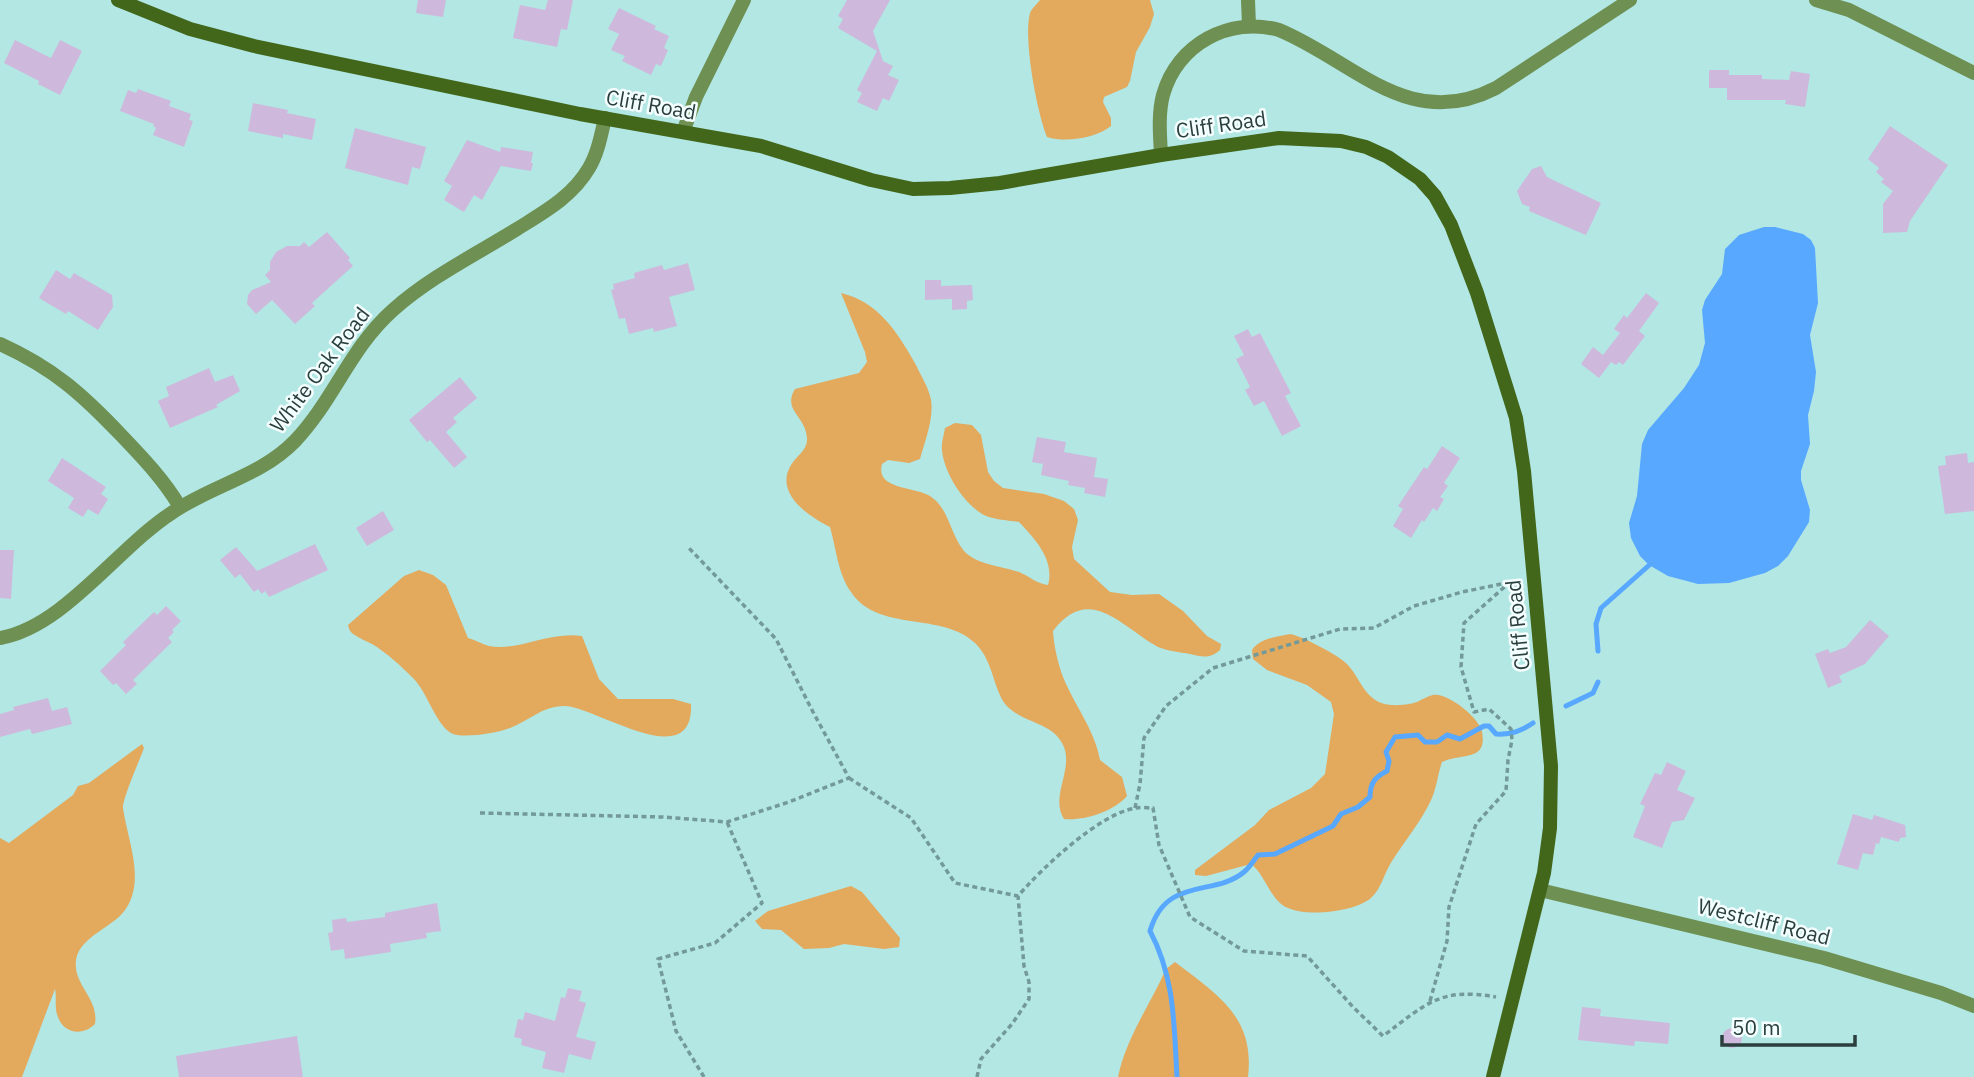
<svg xmlns="http://www.w3.org/2000/svg" width="1974" height="1077" font-family="'IBM Plex Sans',sans-serif">
<rect width="100%" height="100%" fill="#b2e7e4"/>
<!-- green -->
<path fill="#e3a95d" d="M1040 0H1150L1154 14 1150 27 1136 52 1130 81 1127 87 1104 97 1103 102 1111 118V126C1096 138 1067 143 1047 137 1037 112 1023 39 1030 13 1032 8 1037 4 1040 0Z
M841 293C879 302 898 333 916 365 921 376 929 388 931 400 934 418 925 441 920 459L909 463 888 460 882 464C875 490 915 486 930 496 949 508 950 534 964 551 977 565 1001 566 1019 572 1029 576 1037 584 1048 585 1055 560 1035 539 1019 522 1007 520 993 520 982 514 963 502 944 473 942 450 941 443 944 435 945 428L955 423 972 425 981 435 988 472 994 481 1003 488 1044 494 1064 501 1074 509 1078 520 1072 547 1074 559 1110 592 1132 595 1159 594 1183 611 1207 636 1221 644 1220 650C1210 659 1202 657 1190 654 1180 652 1167 651 1158 647 1121 626 1089 583 1053 631 1054 648 1059 669 1066 684 1078 710 1095 732 1100 760L1122 777 1127 796C1113 812 1084 821 1064 819 1049 796 1076 767 1062 743 1051 723 1025 723 1009 708 993 694 995 662 975 643 941 611 878 633 851 592 838 574 836 548 830 527 808 516 774 493 791 465 796 456 808 450 807 438 806 416 782 410 795 389L859 373 867 362 865 352Z
M419 570 433 575 446 585 468 638C475 640 482 644 489 646 517 652 549 631 582 636L599 679 618 699H673L691 704C694 776 595 706 564 706 542 706 529 721 510 728 496 733 472 737 457 735 438 733 428 692 413 678 401 666 387 653 372 644 366 641 359 638 353 634 349 630 350 631 348 625L404 576Z
M1290 634C1302 636 1338 655 1347 664 1358 675 1362 692 1377 701 1386 707 1409 706 1419 701 1423 699 1428 696 1433 695 1447 692 1480 718 1482 732 1488 762 1460 753 1442 762 1438 773 1437 786 1432 798 1421 822 1406 839 1392 861 1384 873 1382 888 1371 898 1354 912 1308 917 1288 908 1270 901 1266 875 1251 864L1206 876 1195 875V870L1255 825 1269 810 1311 788 1325 774 1334 714 1331 702 1307 685 1267 670 1253 659 1252 650C1260 638 1276 637 1290 634Z
M142 744 144 748C140 759 122 800 123 808 127 838 145 878 127 907 116 927 80 935 76 960 73 986 99 997 95 1024 83 1036 64 1034 58 1017 54 1009 57 997 55 989L22 1077H0V838L9 843 73 795 78 786 89 783Z
M851 886 862 892 900 938 899 947 884 949 844 944 829 948 804 949 781 930 762 929 755 921 768 911Z
M1175 962C1218 995 1255 1017 1248 1077H1118C1126 1038 1150 1005 1166 969Z"/>
<!-- water -->
<path fill="#58a8ff" d="M1764 227H1775L1803 234 1811 240 1815 248 1818 303 1810 335 1816 372 1814 391 1808 415 1810 444 1801 471V480L1810 510 1809 522 1788 556 1778 566 1765 573 1729 583 1698 584 1668 576 1649 565 1640 556 1631 538 1629 523 1637 496 1642 444 1648 430 1684 388 1699 365 1705 343 1702 310 1705 300 1722 274 1725 249 1739 235Z"/>
<g fill="none" stroke-linecap="round" stroke-linejoin="round">
<!-- stream -->
<path stroke="#58a8ff" stroke-width="5" d="M1598 651 1596 624 1601 608 1655 560
M1566 706 1593 693 1598 682
M1177 1077C1174 1025 1175 978 1150 931 1166 876 1214 897 1244 872 1249 868 1254 860 1258 855L1275 854 1333 826 1341 814 1358 807 1370 797C1370 783 1375 777 1387 771L1389 761 1386 752 1395 737 1418 735 1425 742H1437L1447 735 1460 739 1484 726H1489L1496 734C1511 735 1521 731 1533 723"/>
</g>
<!-- building -->
<path fill="#ceb9dc" d="M418 0H446L443 17 416 13Z
M548 0H573L567 30 561 29 557 47 513 38 520 5 545 10Z
M847 0H890L873 31 883 61 893 66 888 75 899 80 889 101 883 98 877 111 857 102 862 93 857 90 877 51 838 28 843 19 838 16Z
M619 8 656 26 654 29 669 36 664 48 668 50 661 66 656 64 651 75 622 61 625 56 611 50 619 34 608 29Z
M15 40 51 58 60 40 82 51 60 95 38 84 39 81 4 63Z
M1709 70H1729V75H1762V79L1789 80 1791 71 1810 74 1805 107 1785 104 1786 100H1727V88H1709Z
M138 89 171 101 169 106 191 114 189 120 193 121 184 147 153 135 156 128 153 126 154 124 120 111 128 90 136 93Z
M253 103 288 110 287 113 316 119 312 140 283 134V138L248 131Z
M1890 126 1948 165 1910 221 1907 232 1883 233V204L1893 191 1881 182 1884 179 1876 172 1879 168 1868 159Z
M355 128 426 147 420 169 412 167 408 185 345 168Z
M467 140 500 152 501 147 533 152 531 163H533L531 171 501 166 482 200 474 195 464 212 444 200 452 186 444 181Z
M1541 166 1547 177 1601 203 1586 235 1529 211 1530 207 1522 204 1517 191 1532 169Z
M327 232 350 258 348 260 353 266 312 303 315 306 295 324 272 300 256 314 247 304 248 295 252 290 271 282 265 275 270 270V262L276 252 287 246H300L304 242 309 247Z
M688 263 695 290 669 297 677 326 654 332 653 328 629 334 625 318 619 319 611 290 614 289 613 284 635 278 634 273 662 265 664 270Z
M56 270 70 279 74 273 112 295 113 307 98 330 68 311 66 314 39 298Z
M925 280H941V286L972 285 973 300 967 301V309L952 310V299L925 300Z
M1646 293 1659 303 1639 331 1645 336 1623 365 1619 362 1616 365 1611 362 1599 378 1581 364 1593 347 1603 355 1620 333 1614 329 1624 315 1627 318Z
M1248 329 1252 337 1260 333 1291 393 1285 396 1301 426 1282 436 1264 401 1254 406 1245 390 1250 387 1236 359 1244 355 1234 336Z
M209 368 215 382 233 375 240 391 216 405 218 407 170 428 158 401 169 396 166 387Z
M460 377 477 398 453 418 457 422 446 432 467 457 454 468 430 440 427 442 409 420Z
M1037 437 1066 442 1064 452 1097 458 1094 477 1108 479 1105 497 1084 493 1085 488 1068 485 1069 481 1041 475 1043 464 1032 462Z
M1442 446 1460 458 1444 483 1448 486 1440 497 1444 499 1437 511 1433 508 1424 522 1422 520 1411 538 1393 526 1403 509 1398 506 1424 467 1427 469Z
M1967 453 1968 463 1974 462V511L1945 514 1938 466 1946 465 1945 456Z
M62 458 106 487 101 494 108 499 98 515 88 509 83 517 68 508 74 498 48 481Z
M383 511 394 530 367 546 356 528Z
M315 544 328 570 269 597 265 591 262 594 258 589 254 592 240 574 235 578 220 560 236 547 257 571Z
M0 550H14L11 599 0 598Z
M166 606 181 621 172 630 174 632 168 638 172 642 133 680 137 684 126 694 116 683 113 685 100 671 126 645 123 642 154 612 157 615Z
M1870 620 1889 636 1865 664 1839 676 1842 682 1828 688 1815 654 1828 649 1830 653 1846 647Z
M48 698 52 711 67 707 72 724 32 734 30 729 0 737V714L14 710 13 707Z
M1667 762 1686 771 1677 790 1695 798 1684 820 1672 822 1662 848 1633 837 1645 806 1640 804 1655 773 1661 775Z
M1853 814 1872 820 1874 815 1905 825 1906 837 1900 838 1899 842 1881 837 1879 844 1876 843 1873 855 1863 853 1858 870 1837 864Z
M437 903 441 931 426 933 427 938 390 944 391 952 345 959 344 949 331 951 328 933 333 932 332 920 346 918 347 922 385 917V913Z
M568 988 582 991 579 1001 586 1003 576 1037 596 1042 591 1060 569 1054 564 1073 542 1068 546 1052 521 1045 522 1039 514 1037 518 1019 523 1020 525 1012 555 1021 561 997 565 998Z
M1582 1007 1601 1009 1600 1016 1670 1023 1668 1044 1635 1041 1634 1046 1578 1040Z
M1722 1038a10 10 0 1 1 20 0a10 10 0 1 1-20 0Z
M297 1036 303 1077H179L176 1056Z"/>
<g fill="none" stroke-linecap="round" stroke-linejoin="round">
<!-- path -->
<path stroke="#739a98" stroke-width="3.5" stroke-dasharray="5 3.5" stroke-linecap="butt" d="M849 778 911 818 955 883 1018 896C1041 869 1100 813 1136 808 1141 807 1148 808 1153 808L1159 845 1190 917 1244 951 1307 956 1353 1007 1383 1036C1426 1004 1440 987 1496 997
M1135 808 1140 784 1144 738 1166 706 1213 668 1340 629 1374 628 1414 606 1462 592 1511 582 1519 587
M480 813 663 817 727 822 789 802 849 778 813 712 776 639 687 546
M1430 1001 1447 941 1449 907 1476 824 1506 791 1508 760 1512 740 1511 729 1489 709 1474 712 1461 667 1464 623 1510 582
M704 1077 676 1031 658 959 715 943 762 903 727 822
M977 1077 981 1059 1012 1024 1029 999V982L1024 966 1018 896"/>
<!-- street -->
<path stroke="#6e9053" stroke-width="14" d="M1248 0 1249 26
M1816 0 1849 10 1974 73
M683 132 696 97 744 0
M1161 155C1160 135 1158 114 1163 95 1177 44 1230 16 1279 30 1354 61 1409 133 1496 88L1630 0
M0 344C53 368 82 394 121 435 143 458 164 480 180 507
M0 638C64 627 118 547 173 512 213 485 261 476 295 441 334 400 350 348 393 310 430 277 475 255 517 229 544 212 572 197 589 168 598 153 601 135 605 118
M1540 890 1824 958 1941 993 1974 1006"/>
<!-- secondary -->
<path stroke="#42671a" stroke-width="14" d="M118 0 190 29 254 46 580 114 761 146 871 180 913 189 950 188 1000 183 1161 155 1279 138 1341 141 1366 147 1388 157 1420 179 1435 196 1451 225 1477 293 1516 418 1524 471 1551 766 1550 828 1544 873 1493 1077"/>
</g>
<g text-anchor="middle" stroke-width="5" stroke-linejoin="round" paint-order="stroke">
<!-- street labels -->
<g font-size="21" fill="#2a3f3e" stroke="#f4fefe">
<text transform="translate(651 105) rotate(10)" y="7">Cliff Road</text>
<text transform="translate(1221 125) rotate(-8)" y="7">Cliff Road</text>
<text transform="translate(320 370) rotate(-53)" y="7">White Oak Road</text>
<text transform="translate(1518 625) rotate(-96)" y="7">Cliff Road</text>
<text transform="translate(1764 922) rotate(14)" y="7">Westcliff Road</text>
</g>
</g>
<!-- scale -->
<path d="M1722 1035v10h133v-10" fill="none" stroke="#2a3f3e" stroke-width="3.5"/>
<text x="1732" y="1035" font-size="21" fill="#2a3f3e" stroke="#f4fefe" stroke-width="5" paint-order="stroke">50 m</text>
</svg>
